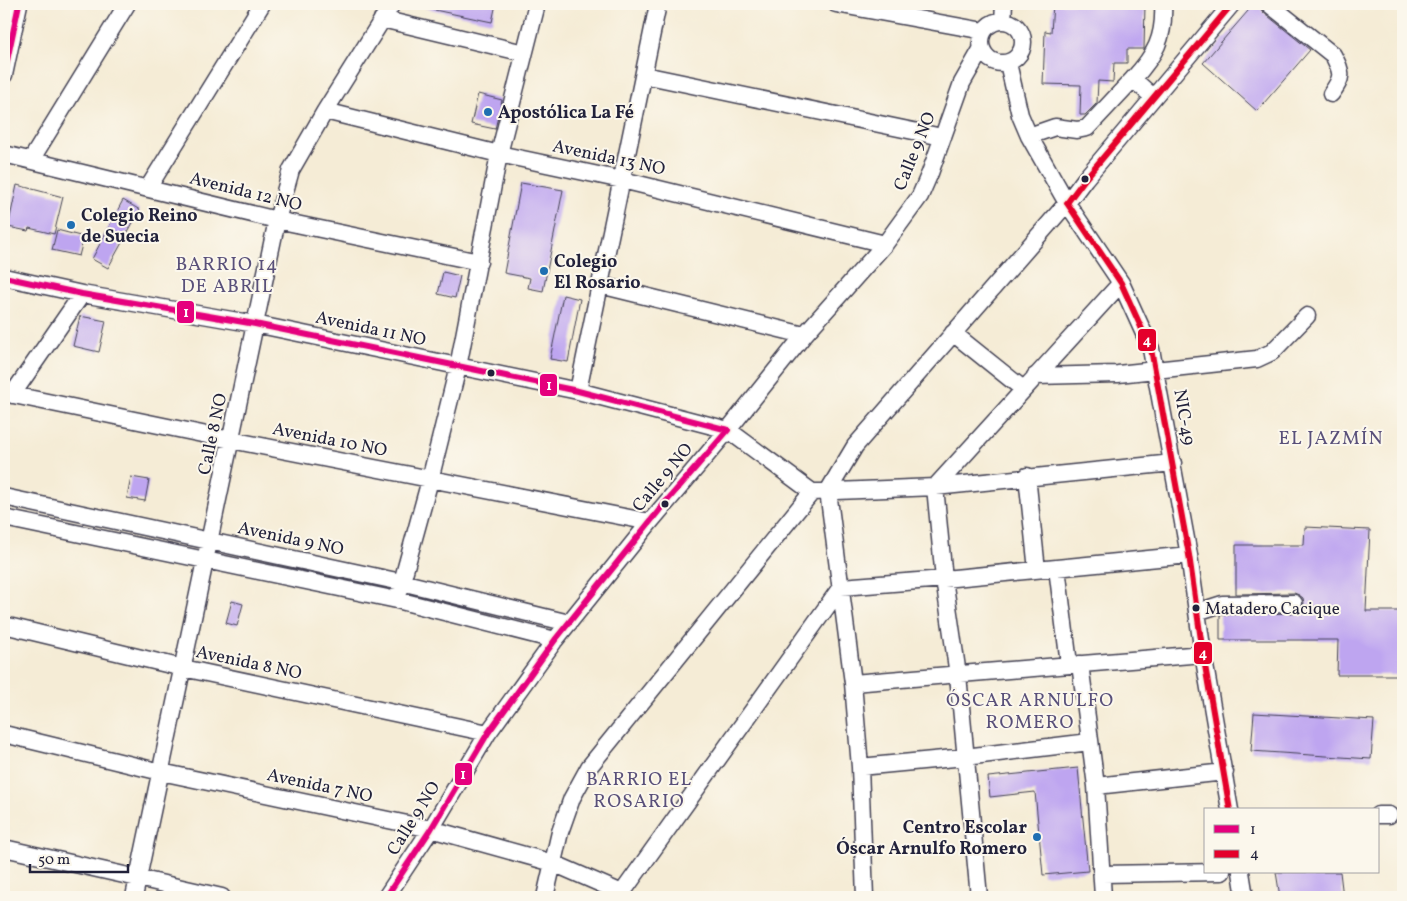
<svg xmlns="http://www.w3.org/2000/svg" width="1407" height="901" font-family="Vollkorn,serif">
<rect width="100%" height="100%" fill="#fbf7ec"/>
<filter id="ink" filterUnits="userSpaceOnUse"><feTurbulence type="fractalNoise" baseFrequency=".02" numOctaves="2"/><feDisplacementMap in="SourceGraphic" scale="10" xChannelSelector="R" yChannelSelector="G"/><feConvolveMatrix kernelMatrix="1 2 1 2 8 2 1 2 1" color-interpolation-filters="sRGB"/></filter>
<filter id="wash" filterUnits="userSpaceOnUse"><feTurbulence type="fractalNoise" baseFrequency=".0096" numOctaves="4" result="noise"/><feDisplacementMap in="SourceGraphic" scale="20" xChannelSelector="R" yChannelSelector="G"/><feGaussianBlur stdDeviation="1.12" result="paint"/><feColorMatrix in="noise" values="0 0 0 0 0 0 0 0 0 0 0 0 0 0 0 0 0 1.4 0 .05"/><feComposite in="paint" operator="in"/></filter>
<g filter="url(#wash)">
<rect width="100%" height="100%" fill="#f5ecd6"/>
<g id="blocks">
<!-- building -->
<path fill="#bea5f0" d="M426 4H496L492 22 425 8Z
M1053 4H1145L1144 49H1127V63H1114L1113 82 1098 81 1097 103 1085 115H1080L1081 85 1043 84 1045 31 1051 32Z
M1254 4H1257L1263 12 1310 50 1257 111 1203 63Z
M478 94 502 100 495 129 471 124Z
M521 183 563 190 543 291 528 288 530 278 504 273Z
M17 185 63 197 54 234 29 228 28 231 8 227Z
M123 200 140 210 108 268 92 259Z
M57 230 84 237 79 256 52 250Z
M443 272 460 276 455 298 438 294Z
M563 295 580 299 568 362 550 359Z
M80 316 106 321 99 352 73 346Z
M131 477 149 480 145 501 127 498Z
M1305 527 1370 530 1366 611H1403V675H1337L1338 640H1220V615L1294 613 1302 608 1304 603 1303 598 1299 595 1294 593 1236 594V545H1304Z
M232 601 243 604 237 626 226 623Z
M1254 713 1374 720 1371 759 1251 751Z
M1078 768 1088 871 1043 875 1035 792 990 797 988 777Z
M1276 872H1340L1343 897H1280Z"/>
</g>
</g>
<g filter="url(#ink)">
<use href="#blocks" fill-opacity="0" stroke="#424052" stroke-width="1"/>
<g fill="none" stroke-linecap="round" stroke-linejoin="round">
<!-- minor casing -->
<g stroke="#424052" stroke-width="19">
<path id="minor" d="M836 4 984 31
M1269 4 1333 55C1343 74 1343 77 1331 94
M382 19 524 53
M981 42a21 21 0 1 1 42 0a21 21 0 1 1-42 0Z
M1003 21 1004 4
M1008 63 1020 115 1029 136 1067 203 1121 283 1151 349 1189 555 1203 654 1230 810
M4 75 19 4
M644 75 942 137
M1133 79C1155 55 1165 38 1163 4
M325 111 499 154 622 180 885 244
M1029 136 1055 127 1077 130 1087 128 1133 79 1153 97
M4 154 277 220 479 262
M31 160 127 4
M148 188 262 4
M4 277 82 294 255 324 578 391 728 430 812 492
M600 285 804 335
M953 333 1023 389
M1035 376 1118 374 1257 359 1272 352 1307 316
M578 391 658 4
M4 393 231 440 650 522
M12 395 82 294
M1027 476 1037 570
M4 497 401 582 569 623
M4 518 397 600 555 640
M1057 568 1069 664
M397 600 430 480 458 367 499 154 537 4
M1197 612 1222 604 1294 603
M4 625 183 668 488 733
M1080 664 1096 786 1103 897
M853 683 1203 654
M4 734 161 772 431 829 553 863 622 893
M860 767 965 757 1090 742
M1096 786 1225 772
M1378 815H1389
M4 848 222 897
M1241 872 1245 897
M1102 874 1222 872
M134 897 277 220 291 170 325 111 392 4
M386 897 431 829 488 733 555 640 650 522 728 430 804 335 885 244 920 196 930 173 962 83 982 48
M545 897 560 832 572 798 589 767 812 492 935 487 1173 463
M622 897V893L841 587 944 579 1189 555
M865 897 860 767 853 683 828 491 855 446 1067 203 1085 179 1232 4
M979 897 958 675 944 579 935 487 1121 283"/>
</g>
<!-- minor -->
<use href="#minor" stroke="#fff" stroke-width="16"/>
<!-- bus-1 casing -->
<g stroke="#fbf7ec" stroke-width="10">
<path id="bus-1" d="M4 75 19 4
M4 277 82 294 255 324 578 391 728 430
M386 897 431 829 488 733 555 640 665 503 728 430"/>
</g>
<!-- bus-2 casing -->
<g stroke="#fbf7ec" stroke-width="10">
<path id="bus-2" d="M1067 203 1121 283 1151 349 1189 555 1203 654 1230 810
M1067 203 1085 179 1232 4"/>
</g>
<!-- bus-1 -->
<use href="#bus-1" stroke="#e5007d" stroke-width="6"/>
<!-- bus-2 -->
<use href="#bus-2" stroke="#e4002b" stroke-width="6"/>
</g>
</g>
<!-- markers -->
<g fill="#1f6fb2" stroke="#fbf7ec" stroke-width="2">
<circle cx="488" cy="112" r="5"/>
<circle cx="71" cy="225" r="5"/>
<circle cx="544" cy="271" r="5"/>
<circle cx="1037" cy="837" r="5"/>
</g>
<g fill="#22223b" stroke="#fbf7ec" stroke-width="2">
<circle cx="1085" cy="179" r="4.5"/>
<circle cx="491" cy="373" r="4.5"/>
<circle cx="665" cy="504" r="4.5"/>
<circle cx="1196" cy="608" r="4.5"/>
</g>
<g text-anchor="middle" stroke-width="4" stroke-linejoin="round" paint-order="stroke">
<!-- bus labels -->
<g font-size="17" fill="#22223b" stroke="#fbf7ec" text-anchor="start">
<text x="1205" y="614">Matadero Cacique</text>
</g>
<!-- poi labels -->
<g font-size="18" font-weight="bold" fill="#22223b" stroke="#fbf7ec" text-anchor="start">
<text x="498" y="118">Apostólica La Fé</text>
<text x="81" y="221">Colegio Reino<tspan x="81" dy="21">de Suecia</tspan></text>
<text x="554" y="267">Colegio<tspan x="554" dy="21">El Rosario</tspan></text>
<text x="1027" y="833" text-anchor="end">Centro Escolar<tspan x="1027" dy="21">Óscar Arnulfo Romero</tspan></text>
</g>
<!-- street labels -->
<g font-size="18" fill="#22223b" stroke="#fbf7ec">
<text transform="translate(914 151) rotate(-68)" y="6">Calle 9 NO</text>
<text transform="translate(609 157) rotate(12)" y="6">Avenida 13 NO</text>
<text transform="translate(246 191) rotate(14)" y="6">Avenida 12 NO</text>
<text transform="translate(371 328) rotate(12)" y="6">Avenida 11 NO</text>
<text transform="translate(1185 417) rotate(80)" y="6">NIC-49</text>
<text transform="translate(212 434) rotate(-78)" y="6">Calle 8 NO</text>
<text transform="translate(330 439) rotate(11)" y="6">Avenida 10 NO</text>
<text transform="translate(662 477) rotate(-50)" y="6">Calle 9 NO</text>
<text transform="translate(291 538) rotate(12)" y="6">Avenida 9 NO</text>
<text transform="translate(249 662) rotate(12)" y="6">Avenida 8 NO</text>
<text transform="translate(320 785) rotate(12)" y="6">Avenida 7 NO</text>
<text transform="translate(413 818) rotate(-58)" y="6">Calle 9 NO</text>
</g>
<!-- neighbourhood labels -->
<g font-size="19" letter-spacing="1" fill="#59507a" stroke="#fbf7ec">
<text x="227" y="270">BARRIO 14<tspan x="227" dy="22">DE ABRIL</tspan></text>
<text x="1331" y="444">EL JAZMÍN</text>
<text x="1030" y="706">ÓSCAR ARNULFO<tspan x="1030" dy="22">ROMERO</tspan></text>
<text x="639" y="785">BARRIO EL<tspan x="639" dy="22">ROSARIO</tspan></text>
</g>
</g>
<g stroke="#fbf7ec" stroke-width="2">
<rect x="176" y="300" width="19" height="24" rx="5" fill="#e5007d"/>
<rect x="1137" y="328" width="20" height="24" rx="5" fill="#e4002b"/>
<rect x="539" y="373" width="19" height="24" rx="5" fill="#e5007d"/>
<rect x="1193" y="641" width="20" height="24" rx="5" fill="#e4002b"/>
<rect x="454" y="762" width="19" height="24" rx="5" fill="#e5007d"/>
</g>
<g font-size="14" text-anchor="middle" font-weight="bold" fill="#fff">
<text x="186" y="317">1</text>
<text x="1147" y="345">4</text>
<text x="549" y="390">1</text>
<text x="1203" y="658">4</text>
<text x="463" y="779">1</text>
</g>
<!-- margin -->
<rect width="1407" height="901" fill="none" stroke="#fbf7ec" stroke-width="20"/>
<!-- legend -->
<rect x="1204" y="808" width="175" height="65" fill="#fbf7ec" stroke="#a4a2a5"/>
<rect x="1214" y="825" width="25" height="8" fill="#e5007d" stroke="#a4a2a5"/>
<text x="1250" y="834" font-size="15" fill="#22223b">1</text>
<rect x="1214" y="850" width="25" height="8" fill="#e4002b" stroke="#a4a2a5"/>
<text x="1250" y="858" font-size="15" fill="#22223b">4</text>
<!-- scale -->
<path d="M30 864v8h98v-8" fill="none" stroke="#22223b" stroke-width="2.5"/>
<text x="38" y="864" font-size="15" fill="#22223b" stroke="#fbf7ec" stroke-width="4" paint-order="stroke">50 m</text>
</svg>
